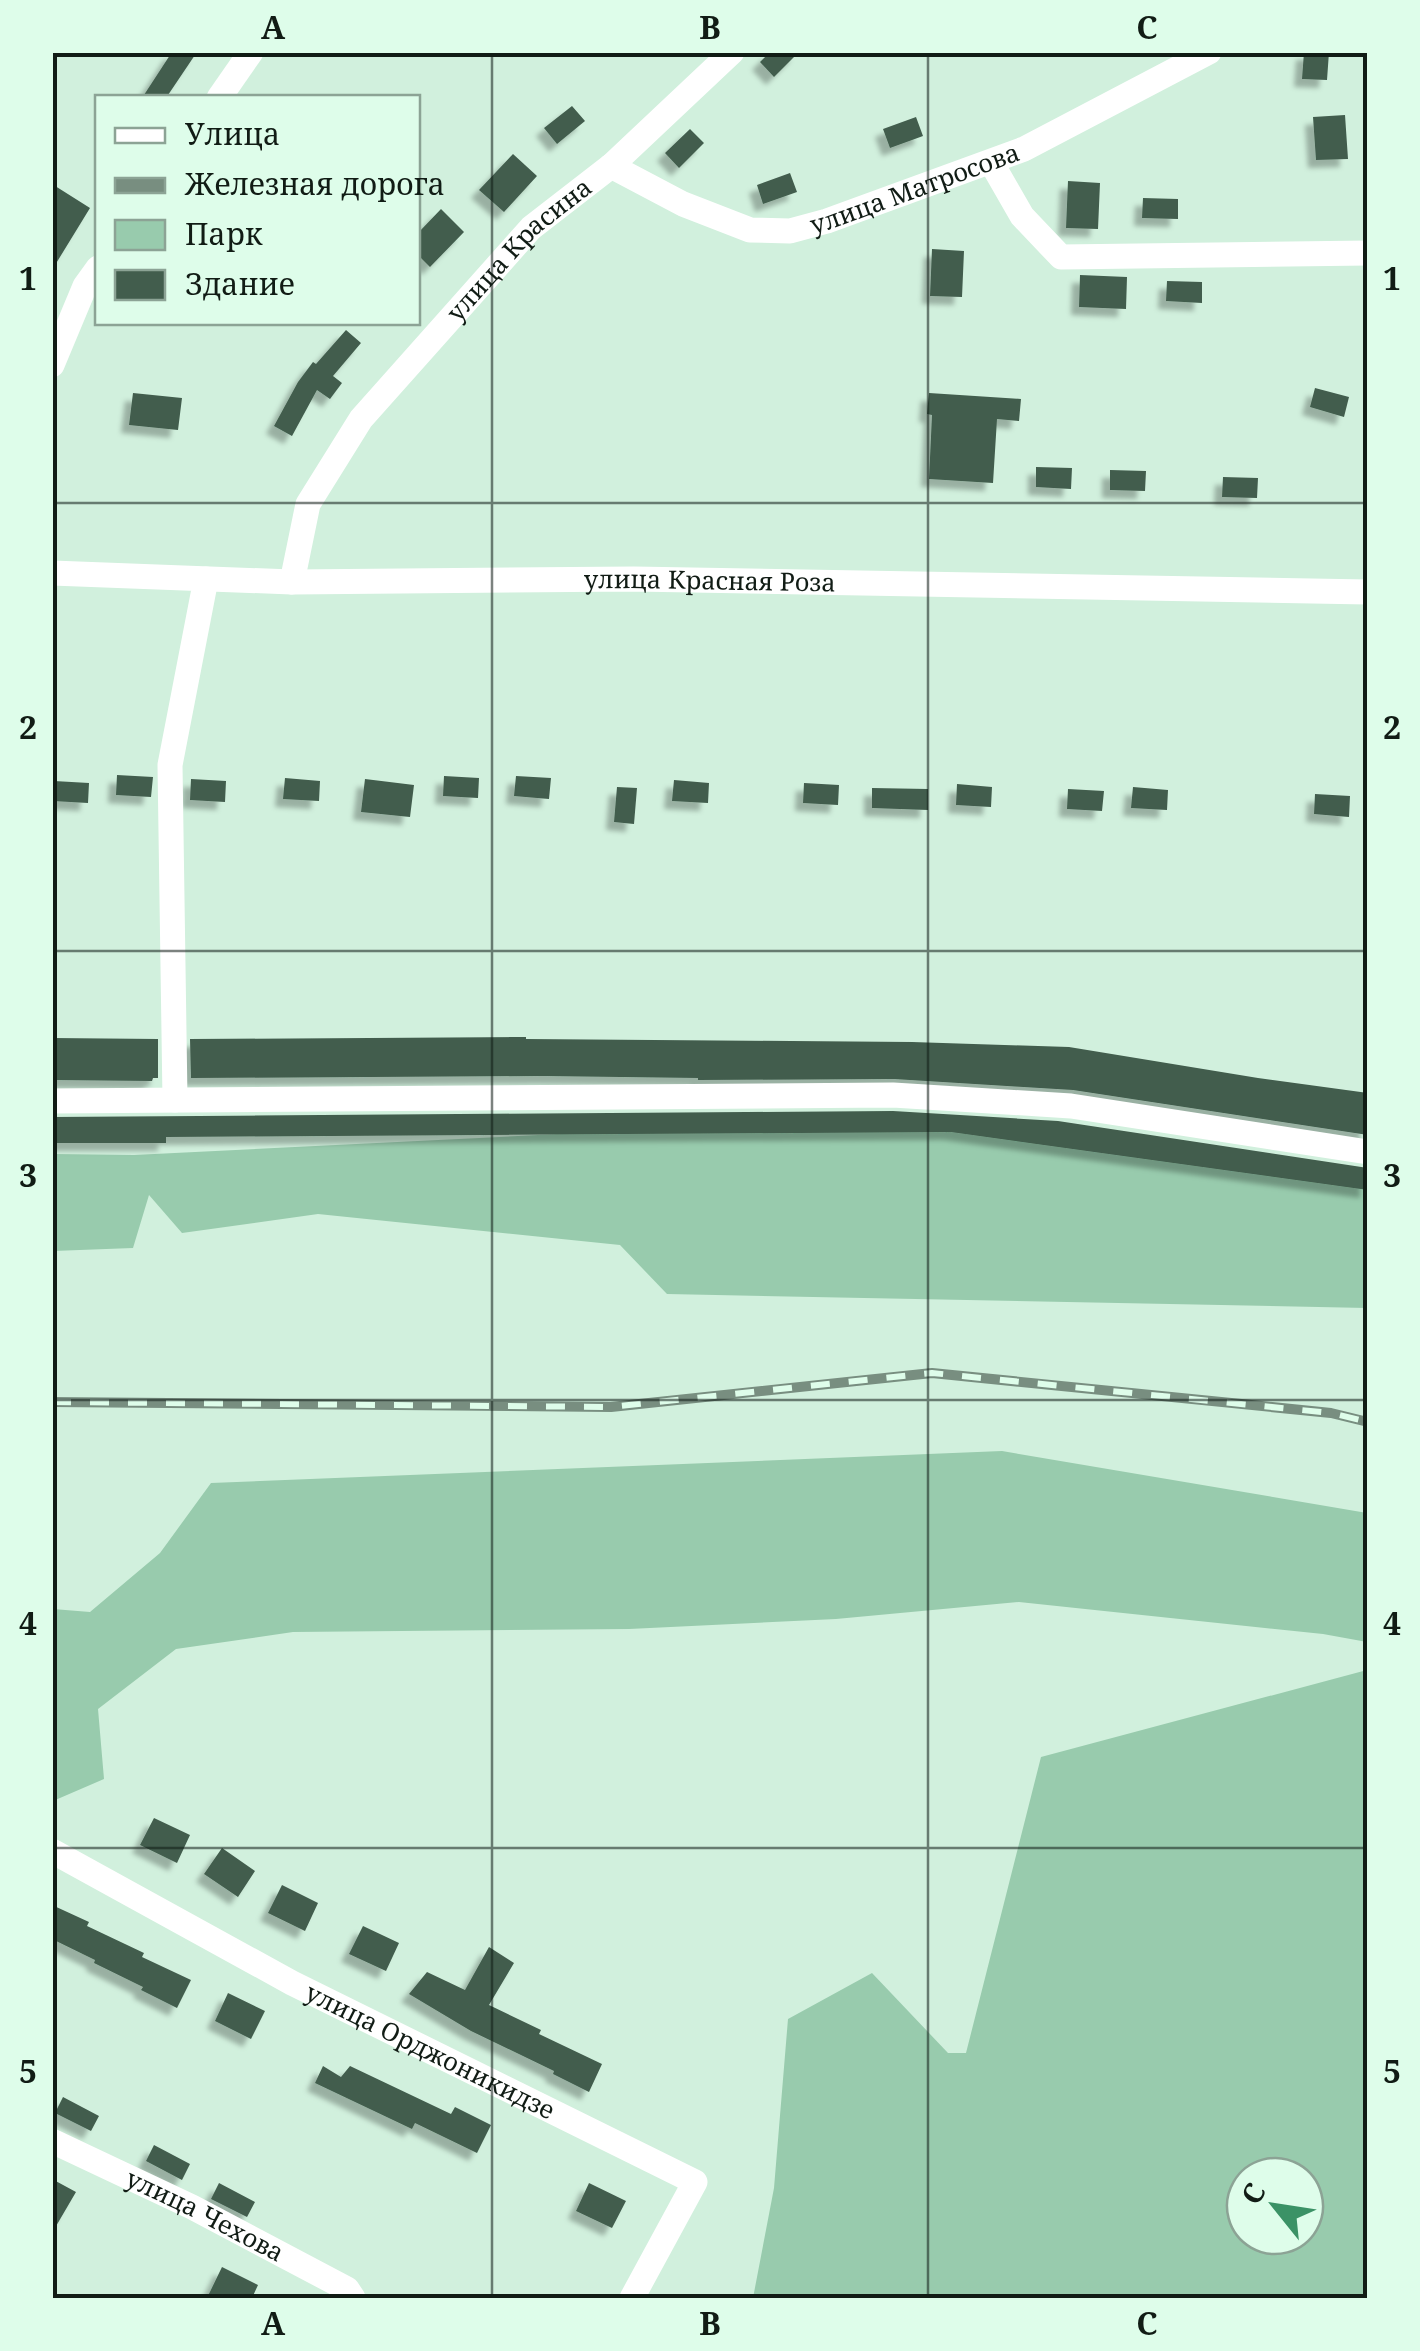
<svg xmlns="http://www.w3.org/2000/svg" width="1420" height="2351" font-family="'Noto Serif',serif">
<defs>
<filter id="shadow"><feDropShadow dx="-8" dy="8" stdDeviation="2.5" flood-color="#0004"/></filter>
</defs>
<rect width="100%" height="100%" fill="#d1f0dd"/>
<!-- green -->
<path fill="#98cbad" fill-rule="evenodd" d="M942 1115 1367 1174V1308L667 1294 620 1245 318 1214 182 1233 149 1195 133 1248 53 1251 52 1154 134 1155Z
M1002 1451 1367 1513V1642L1323 1634 1019 1602 836 1619 629 1629 293 1632 176 1649 98 1709 104 1779 53 1801V1609L90 1612 160 1553 211 1483Z
M1367 1670V2298H753L774 2188 788 2019 872 1973 948 2053H966L1041 1757ZM1245 2176H1305V2236H1245Z"/>
<!-- building -->
<path fill="#425d4d" filter="url(#shadow)" d="M172 52H197L166 98H142Z
M770 52H799L774 77 760 62Z
M1304 52H1329L1327 80 1302 79Z
M572 106 585 121 557 144 544 128Z
M1345 115 1348 159 1316 160 1313 117Z
M916 117 923 136 890 148 883 129Z
M690 129 704 143 679 168 665 153Z
M513 154 537 176 504 212 479 190Z
M790 173 797 192 763 204 757 185Z
M1068 181 1100 183 1098 229 1066 228Z
M52 184 90 208 52 270Z
M1143 198 1178 199V219L1142 218Z
M441 209 464 232 430 267 418 255V233Z
M932 249 964 251 962 297 930 296Z
M1080 275 1127 277 1126 309 1079 307Z
M1167 281 1202 282V303L1166 301Z
M346 330 361 343 333 376 342 383 330 399 317 390 292 436 274 426 298 382 313 362 316 364Z
M1315 388 1349 397 1344 417 1310 407Z
M133 393 182 398 178 430 129 425Z
M929 393 1021 399 1019 421 997 419 993 483 929 479 932 415 927 414Z
M1036 467 1072 468 1071 489 1036 487Z
M1110 470 1146 471 1145 491 1110 490Z
M1223 477 1258 478 1257 498 1222 497Z
M117 775 153 777 151 797 116 795Z
M444 776 479 778 478 798 443 796Z
M516 776 551 778 549 799 514 796Z
M285 778 320 781 319 801 283 799Z
M191 779 226 781 225 802 190 800Z
M365 779 414 785 410 817 361 812Z
M674 780 709 783 708 803 672 801Z
M54 781 89 783 88 803 53 801Z
M804 783 839 785 838 805 803 803Z
M957 784 992 787 991 807 956 805Z
M617 787 637 788 634 824 614 822Z
M1133 787 1168 790 1167 810 1131 808Z
M872 788 928 789V810L872 808Z
M1068 789 1104 791 1102 811 1067 809Z
M1315 794 1350 796 1349 817 1314 814Z
M526 1037V1039L912 1042 1069 1047 1258 1078 1368 1093V1135L1073 1090 894 1079 698 1080V1078L544 1076 191 1078 190 1039Z
M52 1038 158 1039V1078H153L152 1081 52 1080Z
M893 1111 1058 1121 1368 1168V1190L951 1132 166 1137V1143H52V1117Z
M154 1818 190 1835 177 1863 140 1845Z
M222 1848 255 1871 238 1897 204 1874Z
M282 1885 318 1903 305 1931 268 1913Z
M52 1905 89 1922 87 1926 144 1953 142 1957 191 1980 177 2008 141 1990 143 1987 94 1963 95 1960 52 1939Z
M363 1926 399 1943 386 1971 349 1954Z
M489 1947 514 1963 489 2005 541 2030 539 2034 602 2064 589 2092 553 2074 554 2071 471 2031 409 1994 427 1972 465 1990Z
M228 1993 265 2011 251 2039 215 2021Z
M323 2066 341 2077 350 2066 451 2114 455 2107 491 2125 477 2153 415 2123 412 2129 315 2083Z
M63 2097 99 2116 91 2131 55 2113Z
M154 2145 190 2164 182 2180 146 2161Z
M52 2179 76 2192 52 2233Z
M219 2183 255 2202 247 2217 211 2199Z
M589 2183 626 2201 612 2228 576 2211Z
M222 2267 258 2285 252 2298H207Z"/>
<g fill="none" stroke-linecap="round" stroke-linejoin="round">
<!-- minor -->
<g stroke="#fff" stroke-width="25">
<path d="M219 98 251 52"/>
<path d="M991 162 1022 216 1061 257 1368 253"/>
<path id="s1" d="M611 166 683 204 750 230 790 231 827 221 1024 149 1209 52"/>
<path d="M52 365 85 286 98 268"/>
<path id="s2" d="M52 573 292 582 634 579 1368 592"/>
<path id="s3" d="M292 582 308 504 361 419 531 228 611 166 732 52"/>
<path d="M175 1100 170 765 206 579"/>
<path d="M52 1101 893 1095 1071 1106 1368 1152"/>
<path id="s4" d="M52 1851 292 1983 695 2182 632 2298"/>
<path id="s5" d="M52 2141 192 2207 347 2289 353 2298"/>
</g>
<!-- rail casing -->
<g stroke="#788e80" stroke-width="10">
<path id="rail" d="M52 1402 611 1407 932 1373 1331 1413 1368 1422"/>
</g>
<!-- rail -->
<use href="#rail" stroke="#defdea" stroke-width="6" stroke-dasharray="19" stroke-linecap="butt"/>
</g>
<!-- grid -->
<path fill="none" stroke="#111c15" stroke-width="2.5" stroke-opacity="0.55" d="M492 52V2298M928 52V2298M52 503H1368M52 951H1368M52 1400H1368M52 1848H1368"/>
<g text-anchor="middle" stroke-width="10" stroke-linejoin="round" paint-order="stroke">
<!-- street labels -->
<g font-size="25" fill="#111c15" stroke="#defdea">
<text dy="9" stroke="none"><textPath href="#s1" startOffset="325">улица Матросова</textPath></text>
<text dy="9" stroke="none"><textPath href="#s3" startOffset="412">улица Красина</textPath></text>
<text dy="9" stroke="none"><textPath href="#s2" startOffset="658">улица Красная Роза</textPath></text>
<text dy="9" stroke="none"><textPath href="#s4" startOffset="428">улица Орджоникидзе</textPath></text>
<text dy="9" stroke="none"><textPath href="#s5" startOffset="170">улица Чехова</textPath></text>
</g>
</g>
<!-- border -->
<rect width="1420" height="2351" fill="none" stroke="#defdea" stroke-width="110"/>
<!-- legend -->
<rect x="95" y="95" width="325" height="230" fill="#defdea" stroke="#8ca395" stroke-width="2.5"/>
<rect x="115" y="128" width="50" height="15" fill="#ffffff" stroke="#8ca395" stroke-width="2.5"/>
<text x="185" y="145" font-size="30" fill="#111c15">Улица</text>
<rect x="115" y="178" width="50" height="15" fill="#788e80" stroke="#8ca395" stroke-width="2.5"/>
<text x="185" y="195" font-size="30" fill="#111c15">Железная дорога</text>
<rect x="115" y="220" width="50" height="30" fill="#98cbad" stroke="#8ca395" stroke-width="2.5"/>
<text x="185" y="245" font-size="30" fill="#111c15">Парк</text>
<rect x="115" y="270" width="50" height="30" fill="#425d4d" stroke="#8ca395" stroke-width="2.5"/>
<text x="185" y="295" font-size="30" fill="#111c15">Здание</text>
<!-- north arrow -->
<g transform="translate(1275 2206) rotate(300)"><circle r="48" fill="#defdea" stroke="#8ca395" stroke-width="2.5"/>
<path d="M0-8L18 38L0 25L-18 38Z" fill="#3b9266"/>
<text y="-15" font-size="28" font-weight="bold" text-anchor="middle" fill="#111c15">С</text>
</g>
<rect x="55" y="55" width="1310" height="2241" fill="none" stroke="#111c15" stroke-width="4"/>
<g font-size="32" text-anchor="middle" font-weight="bold" fill="#111c15">
<text x="273" y="39">A</text>
<text x="710" y="39">B</text>
<text x="1147" y="39">C</text>
<text x="28" y="290">1</text>
<text x="1392" y="290">1</text>
<text x="28" y="739">2</text>
<text x="1392" y="739">2</text>
<text x="28" y="1187">3</text>
<text x="1392" y="1187">3</text>
<text x="28" y="1635">4</text>
<text x="1392" y="1635">4</text>
<text x="28" y="2083">5</text>
<text x="1392" y="2083">5</text>
<text x="273" y="2335">A</text>
<text x="710" y="2335">B</text>
<text x="1147" y="2335">C</text>
</g>
</svg>
